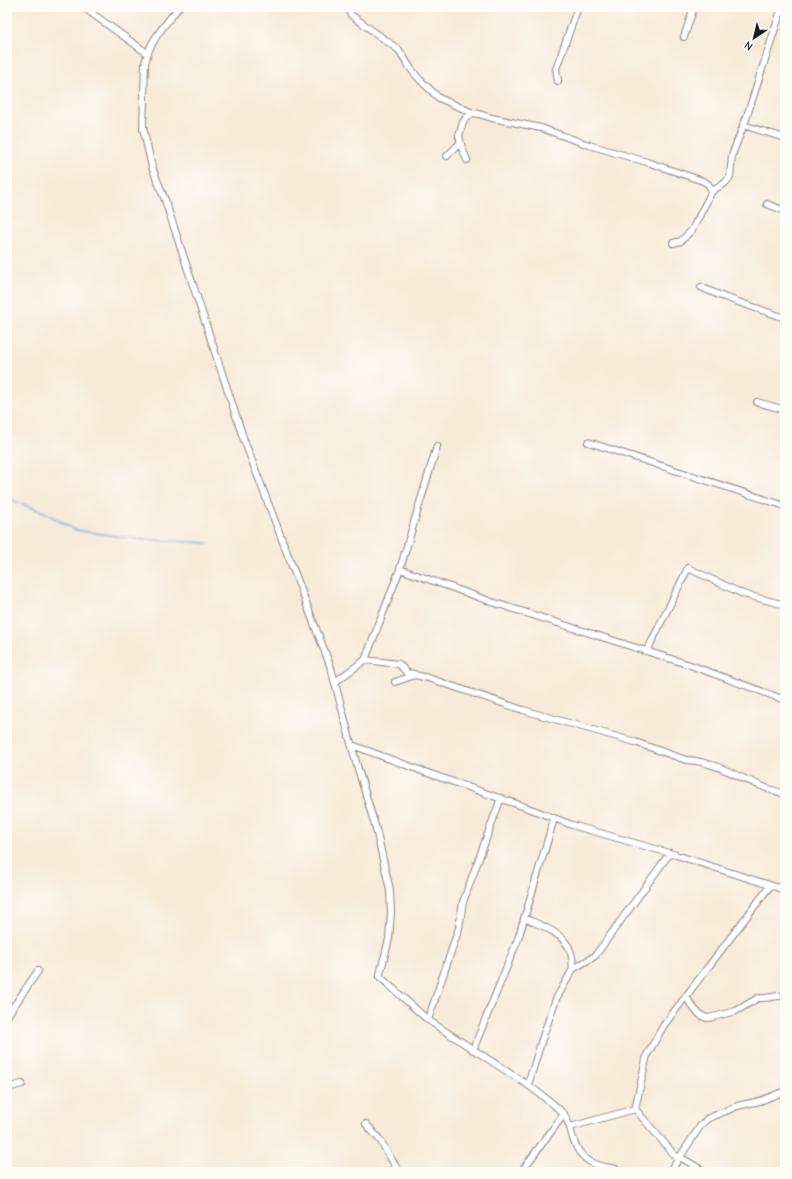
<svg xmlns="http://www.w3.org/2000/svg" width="792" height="1179" font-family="'Comic Neue',sans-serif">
<rect width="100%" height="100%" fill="#fdfcf7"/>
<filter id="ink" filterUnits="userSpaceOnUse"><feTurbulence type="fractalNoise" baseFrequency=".025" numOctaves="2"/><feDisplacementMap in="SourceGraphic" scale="8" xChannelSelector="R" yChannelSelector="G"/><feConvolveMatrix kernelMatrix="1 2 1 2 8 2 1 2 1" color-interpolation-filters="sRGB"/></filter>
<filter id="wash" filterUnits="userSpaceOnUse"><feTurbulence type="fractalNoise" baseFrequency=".012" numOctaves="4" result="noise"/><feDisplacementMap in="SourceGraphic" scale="16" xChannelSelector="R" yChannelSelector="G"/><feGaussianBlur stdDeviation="0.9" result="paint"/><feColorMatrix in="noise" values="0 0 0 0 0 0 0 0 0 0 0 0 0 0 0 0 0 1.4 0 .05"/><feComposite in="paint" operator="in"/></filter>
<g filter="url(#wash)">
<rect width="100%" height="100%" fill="#f7ead8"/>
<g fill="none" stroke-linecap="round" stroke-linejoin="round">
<!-- stream -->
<path stroke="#78aee6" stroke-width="1.5" d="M7 498 46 513 75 530 137 539 208 543"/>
</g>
</g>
<g filter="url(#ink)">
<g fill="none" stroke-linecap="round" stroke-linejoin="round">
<!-- street casing -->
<g stroke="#8a837a" stroke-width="8">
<path id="street" d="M83 7 147 53
M179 7C165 25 149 41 145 64L143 128 152 167 165 200 244 440 331 668 356 762 376 829 390 890 391 912 389 939 380 974V977L428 1020 528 1085 552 1103 564 1114 570 1127 635 1109 678 1159
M347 7 351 15 399 50 411 69 420 80 439 98 473 113
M684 37 694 7
M558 81 556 69 578 7
M743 125 785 138
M447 156 460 143
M467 160 462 148 459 136 463 122 467 117 473 113 479 114 492 118 541 128 589 145 647 162 703 181 708 184 712 191
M767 204 785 211
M673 243 681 241 692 230 712 191 725 183 730 177 732 155 746 119 782 7
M701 287 721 296 785 318
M757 402 785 410
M588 442 785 506
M400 569 492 602 690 665 785 700
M647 651 688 568 743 594 785 605
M365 660 399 664 407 673 414 674
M335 682 365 660 400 569 437 446
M395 682 415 675 428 678 523 710 635 742 686 760C713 761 734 775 759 785 767 789 776 791 785 794
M352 745 425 772 528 808 572 825 676 855 785 890
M524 918C541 925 566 934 571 953 573 958 572 964 573 969
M686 996C690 1004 699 1018 709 1018L736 1011 758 998H765L785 995
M7 1016 38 971
M428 1020 459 928 463 902 501 798
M473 1050 518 939 554 819
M528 1085 543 1036 556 999 573 969 595 956 670 853
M7 1088 22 1084
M635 1109 647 1055 664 1025 770 886
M366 1124 380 1140 399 1172
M570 1127C574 1147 581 1162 604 1167 610 1168 617 1168 622 1172
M680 1157 705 1172
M521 1172 564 1114
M670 1172 701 1125 707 1119 737 1106 760 1101 785 1091"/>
</g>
<!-- street -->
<use href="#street" stroke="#fff" stroke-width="6"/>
</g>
</g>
<!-- margin -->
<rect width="792" height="1179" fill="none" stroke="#fdfcf7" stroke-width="24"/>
<!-- north arrow -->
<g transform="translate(754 38) rotate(215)" stroke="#fdfcf7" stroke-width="3" paint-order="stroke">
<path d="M0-3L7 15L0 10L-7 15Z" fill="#1c1c1c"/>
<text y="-6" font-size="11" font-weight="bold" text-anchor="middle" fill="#1c1c1c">N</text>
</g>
</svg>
